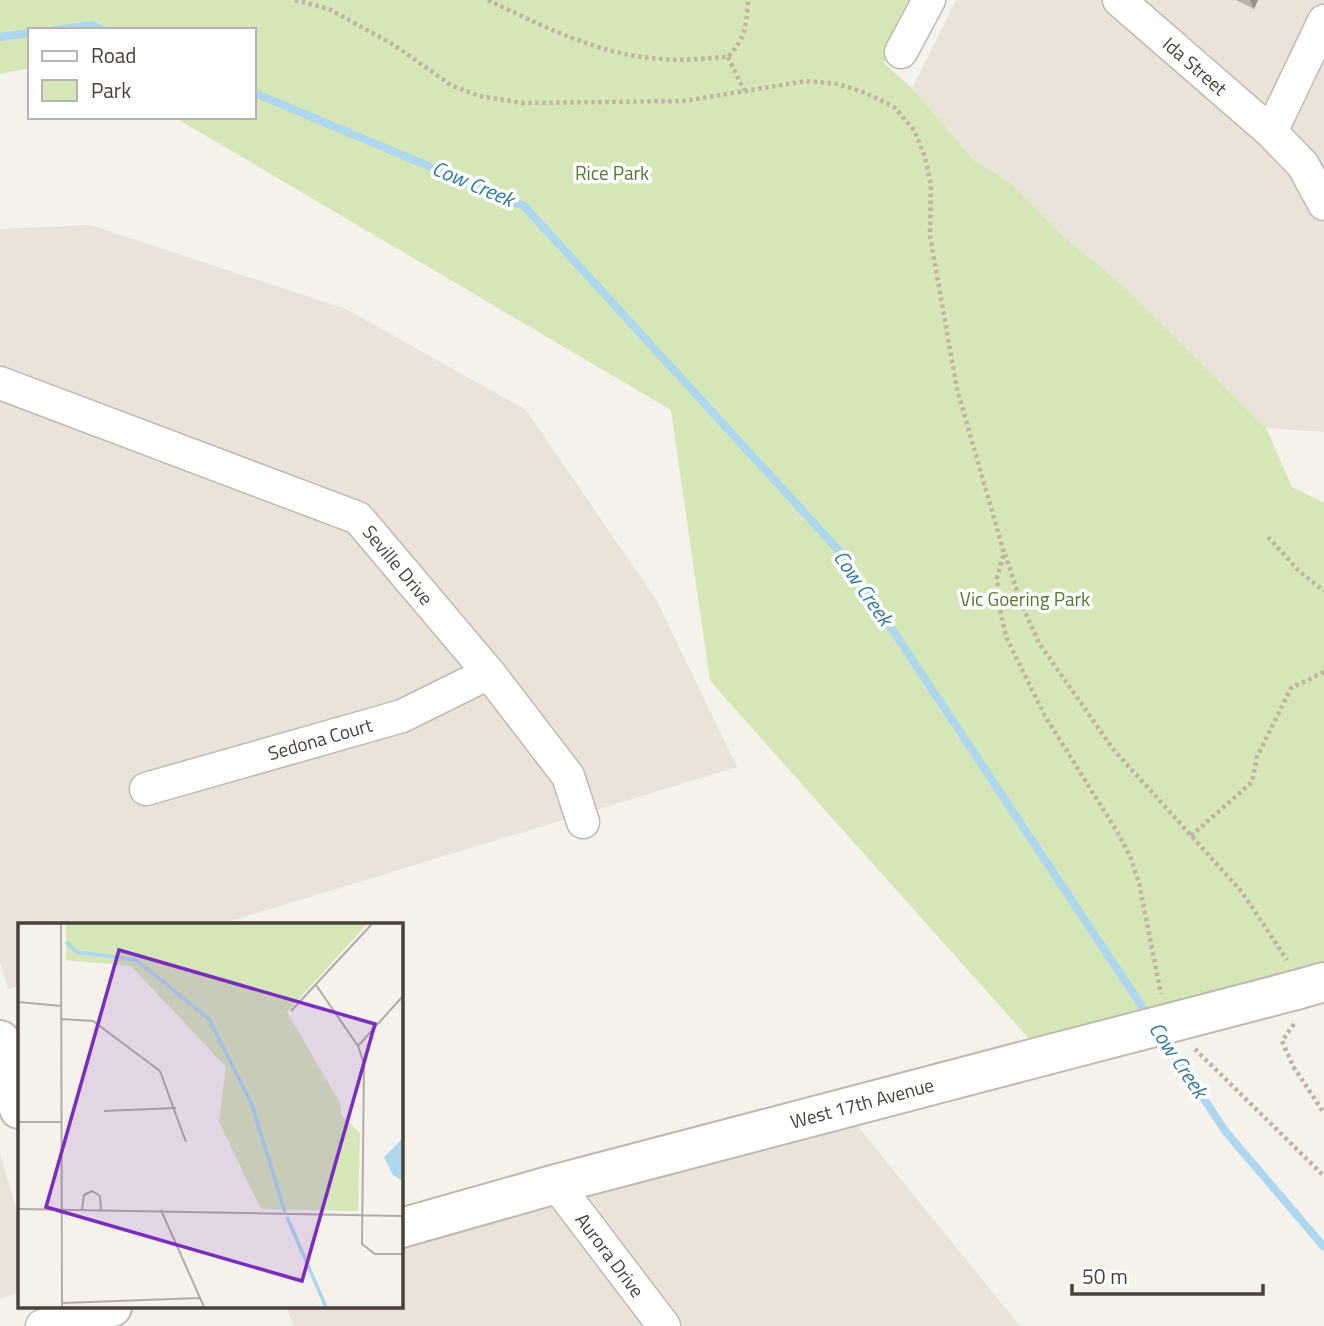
<svg xmlns="http://www.w3.org/2000/svg" width="1324" height="1326" font-family="'Titillium Web',sans-serif">
<rect width="100%" height="100%" fill="#f5f2ec"/>
<!-- residential -->
<path fill="#e9e3da" d="M956 0H1324V432L1266 428 1120 283 1062 235 1013 185 974 160 912 88Z
M90 225 346 309 526 410 657 601 737 767 218 925H19V985L8 989 0 962V229Z
M843 1108 1020 1326H294L286 1307H401V1229Z
M0 1153 19 1219V1293L0 1298Z"/>
<!-- green -->
<path fill="#d5e7b7" d="M0 0H916L884 63 912 88 974 160 1013 185 1062 235 1120 283 1266 428 1292 487 1324 503V967L1031 1041 710 681 671 410 174 117H254V30H30V68L0 74Z"/>
<g fill="none" stroke-linecap="round" stroke-linejoin="round">
<!-- stream -->
<path stroke="#acd7ee" stroke-width="8" d="M55 30 92 25 103 30
M0 37 30 33
M254 93 524 206 843 555 1149 1017
M1162 1036 1226 1132 1324 1247"/>
<!-- minor casing -->
<g stroke="#c1b9af" stroke-width="35">
<path id="minor" d="M1119 0 1271 132 1303 165 1324 204
M901 52 929 0
M1271 132 1324 21
M0 383 358 518 489 673 568 776 583 822
M146 789 402 716 489 673
M556 1184 664 1326
M42 1326 77 1316"/>
</g>
<!-- tertiary casing -->
<g stroke="#c1b9af" stroke-width="42">
<path id="tertiary" d="M1296 990 1324 982
M0 1040 19 1109
M401 1228 556 1184 1043 1056
M77 1316 112 1307"/>
</g>
<!-- path -->
<path stroke="#c2b4a0" stroke-width="4.5" stroke-dasharray="3.5 3.5" stroke-linecap="butt" d="M295 0 329 9 394 45 451 85 479 96 523 103 684 101 806 81 838 84 866 93 894 107 914 130 925 157 931 185 930 236 957 389 1004 553 997 578 999 606 1007 639 1045 716 1118 833 1130 856 1139 883 1161 994
M488 0C543 26 600 56 663 59 684 61 707 58 728 57 746 37 746 27 748 0
M728 57 744 90
M1268 537 1299 571 1324 591
M1005 554 1021 603 1039 643 1113 749 1242 892 1287 960
M1191 836 1252 782 1257 757 1291 688 1324 672
M1294 1024 1282 1041 1293 1066 1324 1113
M1195 1049 1324 1176"/>
<!-- minor -->
<use href="#minor" stroke="#fff" stroke-width="32"/>
<!-- tertiary -->
<use href="#tertiary" stroke="#fff" stroke-width="38"/>
<!-- tertiary-bridge casing -->
<g stroke="#c1b9af" stroke-width="42" stroke-linecap="butt">
<path id="tertiary-bridge" d="M1043 1056 1296 990"/>
</g>
<!-- tertiary-bridge -->
<use href="#tertiary-bridge" stroke="#fff" stroke-width="38"/>
</g>
<!-- wall -->
<path fill="#b9b0a7" d="M1236 0H1258L1254 9Z"/>
<!-- shaded-wall -->
<path fill="#969088" d="M1250 0H1258L1254 9Z"/>
<g text-anchor="middle" stroke-width="7" stroke-linejoin="round" paint-order="stroke">
<!-- street labels -->
<g font-size="19" fill="#4a423a" stroke="#fff">
<text transform="translate(1195 66) rotate(41)" y="7">Ida Street</text>
<text transform="translate(398 565) rotate(50)" y="7">Seville Drive</text>
<text transform="translate(320 739) rotate(-16)" y="7">Sedona Court</text>
<text transform="translate(862 1103) rotate(-15)" y="7">West 17th Avenue</text>
<text transform="translate(610 1255) rotate(53)" y="7">Aurora Drive</text>
</g>
<!-- park labels -->
<g font-size="19" fill="#507a2e" stroke="#fff">
<text x="612" y="180">Rice Park</text>
<text x="1025" y="606">Vic Goering Park</text>
</g>
<!-- water labels -->
<g font-size="21" font-style="italic" fill="#327aa2" stroke="#fff">
<text transform="translate(473 184) rotate(23)" y="7">Cow Creek</text>
<text transform="translate(863 588) rotate(55)" y="7">Cow Creek</text>
<text transform="translate(1178 1060) rotate(56)" y="7">Cow Creek</text>
</g>
</g>
<!-- overview -->
<g transform="translate(18 923)">
<rect width="385" height="385" fill="#f5f2ec"/>
<path d="M48 1H349L269 89 322 180 324 193 342 210 340 288 243 286 201 199 208 144 113 43 48 37Z" fill="#d5e7b7"/>
<path d="M385 215V258L375 252 366 234Z" fill="#acd7ee"/>
<path fill="none" stroke="#acd7ee" stroke-width="3.5" d="M48 19 59 29 118 37 191 96 234 182 267 289M269 294 308 384"/>
<path fill="none" stroke="#b1aca5" stroke-width="2" d="M43 1 44 384M298 62 340 123 346 141 344 321 357 331H385M0 79 43 83M273 88 354 1M43 96 75 98 142 148 168 219M340 123 385 73M86 188 158 185M0 199H44M0 286 385 293M64 287 66 272 74 268 82 273 83 287M143 287 186 384M44 380 182 375"/>
<path fill="#7b2cbf" fill-opacity="0.15" stroke="#7b2cbf" stroke-width="3.5" d="M101 27 357 101 284 358 28 284Z"/>
<rect width="385" height="385" fill="none" stroke="#4a423a" stroke-width="3.5"/>
</g>
<!-- legend -->
<rect x="28" y="28" width="228" height="91" fill="#ffffff" stroke="#b7b3b0" stroke-width="2"/>
<rect x="42" y="51" width="35" height="10" fill="#ffffff" stroke="#b7b3b0" stroke-width="2"/>
<text x="91" y="63" font-size="21" fill="#4a423a">Road</text>
<rect x="42" y="80" width="35" height="21" fill="#d5e7b7" stroke="#b7b3b0" stroke-width="2"/>
<text x="91" y="98" font-size="21" fill="#4a423a">Park</text>
<!-- scale -->
<path d="M1072 1284v10h191v-10" fill="none" stroke="#4a423a" stroke-width="3.5"/>
<text x="1082" y="1284" font-size="21" fill="#4a423a" stroke="#ffffff" stroke-width="5" paint-order="stroke">50 m</text>
</svg>
